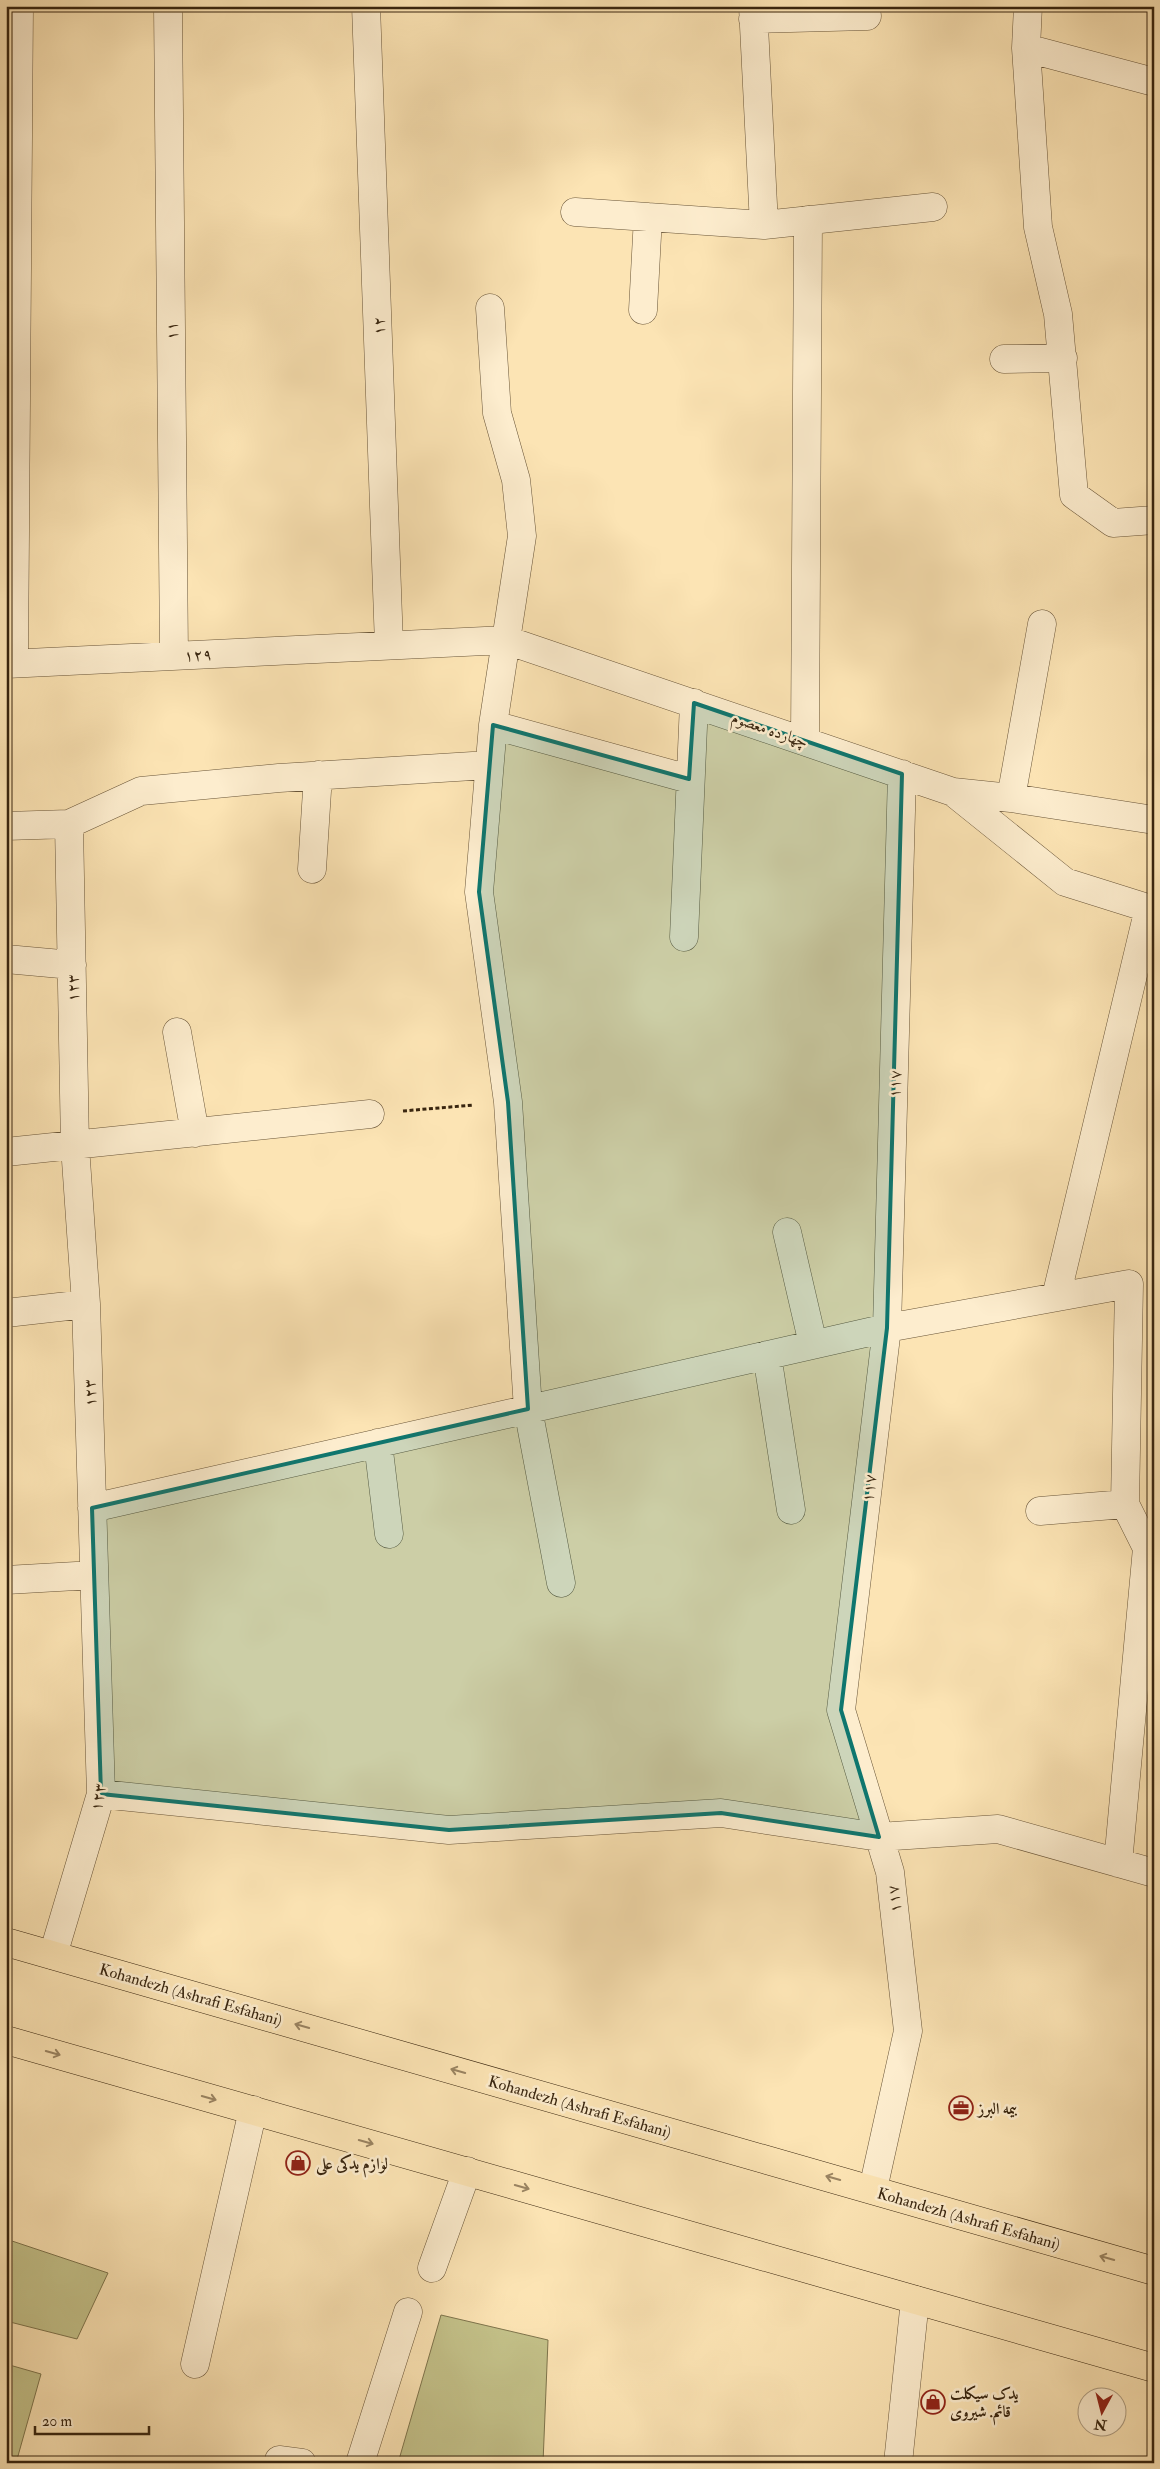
<svg xmlns="http://www.w3.org/2000/svg" width="1160" height="2469" font-family="'IM FELL Double Pica',Amiri,serif">
<rect width="100%" height="100%" fill="#fce4b4"/>
<filter id="stains"><feTurbulence type="fractalNoise" baseFrequency=".004" numOctaves="4"/><feColorMatrix values="0 0 0 0 .2 0 0 0 0 .09 0 0 0 0 .02 0 0 0 .5 -.17"/></filter>
<radialGradient id="worn" r=".72"><stop offset=".6" stop-color="#630" stop-opacity="0"/><stop offset="1" stop-color="#630" stop-opacity=".3"/></radialGradient>
<!-- green -->
<path fill="#c4c28a" stroke="#7e744c" d="M6 2239 108 2273 77 2339 6 2321Z
M441 2315 548 2340 543 2463H398Z
M6 2364 41 2374 16 2463H6Z"/>
<g fill="none" stroke-linecap="round" stroke-linejoin="round">
<!-- street casing -->
<g stroke="#695538" stroke-width="29">
<path id="street" d="M168 6 174 655
M366 6 389 645
M753 6 764 225
M1028 6 1026 48 1038 227 1058 314 1074 495 1113 523 1154 520
M753 19 867 16
M1026 48 1154 82
M575 212 764 225 933 207
M490 308 497 413 516 480 522 536 493 725 479 892 508 1102 528 1409 561 1583
M643 310 648 217
M1004 359 1063 358
M14 663 19 6
M6 664 506 640 953 792 1011 798 1154 820
M493 725 689 779
M805 741 808 220
M953 792 1065 882 1154 910
M1011 798 1042 624
M6 826 69 824 141 791 279 778 489 765
M312 869 318 775
M684 937 694 703
M6 959 72 965
M177 1032 195 1133
M6 1152 370 1114
M787 1232 813 1344
M1056 1297 1149 908
M6 1313 86 1304
M767 1355 791 1510
M378 1443 389 1534
M92 1508 887 1328 1129 1284 1125 1504 1147 1548 1118 1863
M1040 1511 1125 1504
M6 1580 94 1575
M101 1794 449 1830 721 1813 879 1837 998 1829 1154 1873
M53 1955 101 1794 86 1304 75 1146 69 824
M873 2189 908 2031 890 1872 841 1710 887 1328 902 774
M432 2268 467 2171
M195 2364 253 2110
M279 2460 302 2463
M360 2463 408 2312
M898 2463 915 2300"/>
</g>
<!-- primary casing -->
<g stroke="#38250f" stroke-width="29">
<path id="primary" d="M6 1942 1154 2271
M6 2040 1154 2368"/>
</g>
<!-- path -->
<path stroke="#38250f" stroke-width="3" stroke-dasharray="4 2.5" stroke-linecap="butt" d="M403 1111 474 1105"/>
<!-- street -->
<use href="#street" stroke="#fdedce" stroke-width="28"/>
<!-- primary -->
<use href="#primary" stroke="#fce4b4" stroke-width="28"/>
</g>
<!-- one-way arrows -->
<defs><path id="oneway-shaft" d="M-6 0H5M1.5-3L5.5 0L1.5 3" fill="none" stroke-width="1.6" stroke-linecap="round" stroke-linejoin="round" transform="scale(1.25)"/></defs>
<g stroke="#9a8462">
<use href="#oneway-shaft" transform="translate(302 2026) rotate(-164)"/>
<use href="#oneway-shaft" transform="translate(53 2053) rotate(16)"/>
<use href="#oneway-shaft" transform="translate(458 2071) rotate(-164)"/>
<use href="#oneway-shaft" transform="translate(209 2098) rotate(16)"/>
<use href="#oneway-shaft" transform="translate(366 2142) rotate(16)"/>
<use href="#oneway-shaft" transform="translate(833 2178) rotate(-164)"/>
<use href="#oneway-shaft" transform="translate(522 2187) rotate(16)"/>
<use href="#oneway-shaft" transform="translate(1107 2258) rotate(-164)"/>
</g>
<!-- marked area -->
<path fill="#0f766e" fill-opacity="0.2" stroke="#0f766e" stroke-width="4" stroke-linejoin="round" d="M694 703 902 774 887 1328 841 1710 879 1837 721 1813 449 1830 101 1794 92 1508 528 1409 508 1102 479 892 493 725 689 779Z"/>
<!-- icons -->
<defs>
<g id="office-ring" transform="scale(1.25)"><circle r="9.5" fill="#fdedce" stroke="#8f2418" stroke-width="1.5"/><path d="M-6-3h4V-5.5h4V-3h4V5H-6ZM-1-4.5V-3h2v-1.5ZM-6 0V1H6V0Z" fill="#8f2418"/></g>
<g id="shop-ring" transform="scale(1.25)"><circle r="9.5" fill="#fdedce" stroke="#8f2418" stroke-width="1.5"/><path d="M-5-2.5h2.3a2.7 3.5 0 0 1 5.4 0H5L5.5 6h-11ZM-1.5-2.5h3a1.5 2.3 0 0 0-3 0Z" fill="#8f2418"/></g>
</defs>
<g fill-rule="evenodd">
<use href="#office-ring" x="961" y="2108"/>
<use href="#shop-ring" x="298" y="2163"/>
<use href="#shop-ring" x="933" y="2402"/>
</g>
<g text-anchor="middle" stroke-width="5" stroke-linejoin="round" paint-order="stroke">
<!-- street labels -->
<g font-size="16" fill="#38250f" stroke="#fdedce">
<text transform="translate(378 326) rotate(-92)" y="6">۱۲</text>
<text transform="translate(171 331) rotate(-91)" y="6">۱۱</text>
<text transform="translate(198 654) rotate(-3)" y="6">۱۲۹</text>
<text transform="translate(770 729) rotate(19)" y="6">چهارده معصوم</text>
<text transform="translate(72 988) rotate(-91)" y="6">۱۲۳</text>
<text transform="translate(894 1084) rotate(-88)" y="6">۱۱۷</text>
<text transform="translate(89 1393) rotate(-92)" y="6">۱۲۳</text>
<text transform="translate(868 1488) rotate(-83)" y="6">۱۱۷</text>
<text transform="translate(97 1797) rotate(-81)" y="6">۱۲۳</text>
<text transform="translate(893 1899) rotate(-97)" y="6">۱۱۷</text>
<text transform="translate(191 1994) rotate(16)" y="6">Kohandezh (Ashrafi Esfahani)</text>
<text transform="translate(580 2106) rotate(16)" y="6">Kohandezh (Ashrafi Esfahani)</text>
<text transform="translate(969 2218) rotate(16)" y="6">Kohandezh (Ashrafi Esfahani)</text>
</g>
<!-- poi labels -->
<g font-size="16" font-weight="bold" fill="#38250f" stroke="#fdedce" text-anchor="start">
<text x="978" y="2114">بیمه البرز</text>
<text x="316" y="2169">لوازم یدکی علی</text>
<text x="950" y="2399">یدک سیکلت<tspan x="950" dy="18">قائم. شیروی</tspan></text>
</g>
</g>
<!-- margin -->
<rect width="1160" height="2469" fill="none" stroke="#fce4b4" stroke-width="25"/>
<rect x="8" y="8" width="1145" height="2454" fill="none" stroke="#38250f" stroke-width="2.5"/>
<rect x="12" y="12" width="1135" height="2444" fill="none" stroke="#38250f"/>
<!-- north arrow -->
<g transform="translate(1102 2412) rotate(187)"><circle r="24" fill="#fdedce" stroke="#ae9d82"/>
<path d="M0-4L9 19L0 12L-9 19Z" fill="#8f2418"/>
<text y="-8" font-size="14" font-weight="bold" text-anchor="middle" fill="#38250f">N</text>
</g>
<!-- scale -->
<path d="M35 2426v8h114v-8" fill="none" stroke="#38250f" stroke-width="2.5"/>
<text x="42" y="2426" font-size="15" fill="#38250f" stroke="#fdedce" stroke-width="4" paint-order="stroke">20 m</text>
<rect width="100%" height="100%" filter="url(#stains)"/>
<rect width="100%" height="100%" fill="url(#worn)"/>
</svg>
